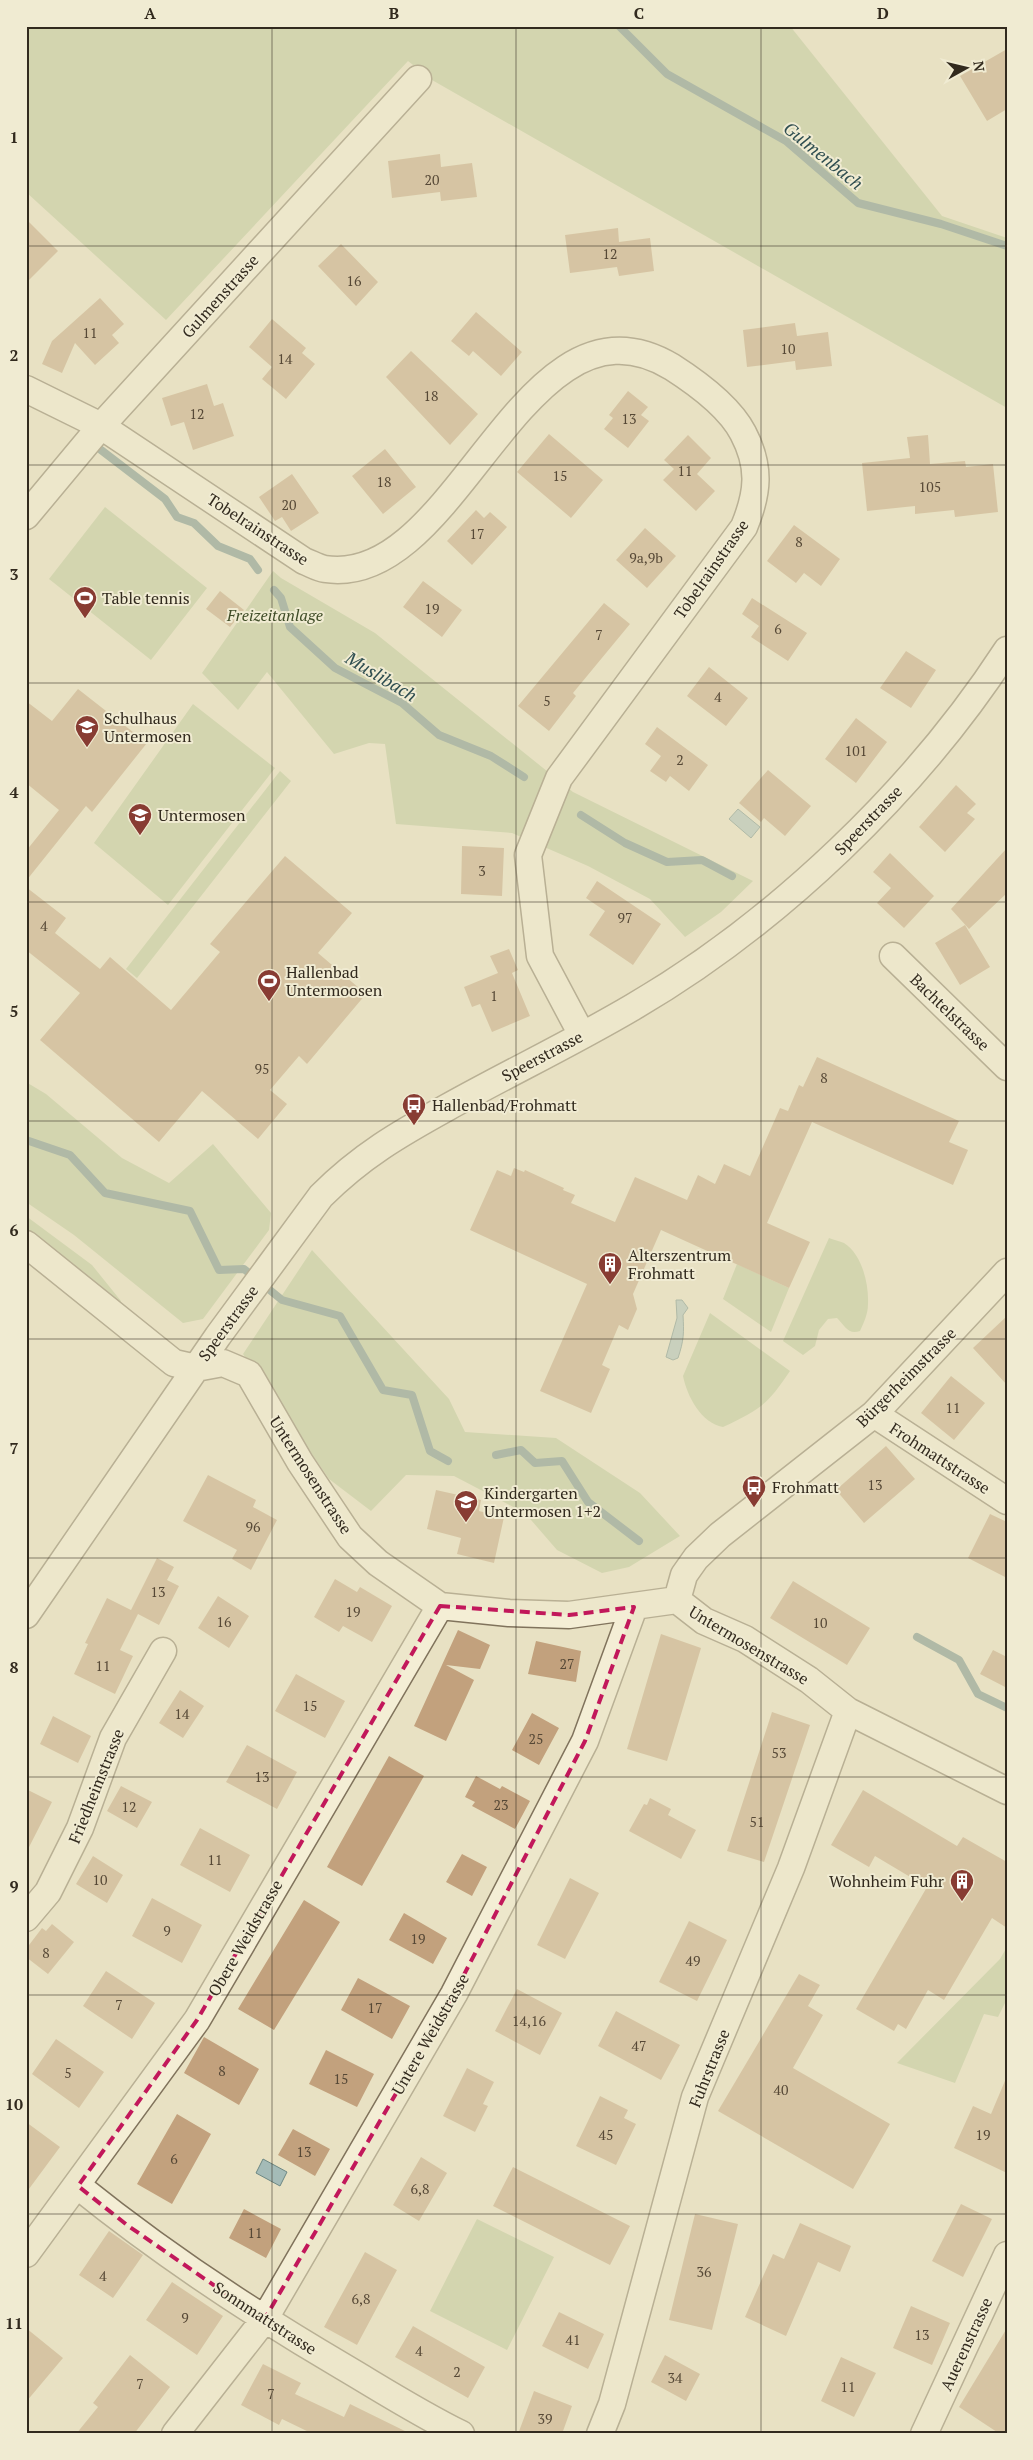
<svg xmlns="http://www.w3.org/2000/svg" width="1033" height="2460" font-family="'PT Serif',serif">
<rect width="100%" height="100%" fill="#e8e1c3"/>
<!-- green -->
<path fill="#bbc598" d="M26 26H790L942 216 1007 238V408L432 80 408 61 166 320 26 192Z
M105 507 207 588 151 660 49 579Z
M273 571 281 578 375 633 573 792 753 881 721 912 685 937 650 899 588 866 512 833 396 824 385 744 369 743 334 754 267 672 238 710 202 673Z
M193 704 275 768 168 905 94 843Z
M280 771 291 781 137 978 126 969Z
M26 1082 46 1094 122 1158 169 1183 213 1144 271 1213 269 1230 203 1319 183 1323 74 1235 26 1202Z
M26 1216 92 1265 121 1301 117 1305 26 1233Z
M829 1238C833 1240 840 1241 844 1243 862 1254 869 1284 868 1304 868 1314 864 1322 860 1331 848 1335 845 1326 837 1318L828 1319 819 1330 815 1346 803 1355 783 1341Z
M312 1250 449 1399 465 1432 556 1438 640 1493 680 1536 629 1567 602 1573 557 1550 525 1513 454 1476 406 1475 371 1511 329 1479 243 1354Z
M737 1264 789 1288 771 1332 723 1299Z
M710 1313 790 1371C767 1405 761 1409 723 1427 701 1423 687 1396 683 1376Z
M1007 1947V1999L998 2017 984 2014 955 2083 897 2063 1000 1959Z
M477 2219 554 2257 507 2350 430 2311Z"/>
<!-- water -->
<path fill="#a4bbb7" stroke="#6d8884" d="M738 809 760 827 751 838 729 819Z
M676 1300H682L688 1308 683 1315C684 1333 684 1340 678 1358L673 1360 666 1357 677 1318Z
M263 2159 287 2172 280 2186 256 2173Z"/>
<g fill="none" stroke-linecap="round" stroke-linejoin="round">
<!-- stream -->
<path stroke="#6d8884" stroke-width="8" d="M619 26 667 74 786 141 858 203 941 224 1007 246
M101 450 165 499 177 517 194 523 218 546 250 559 258 570
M274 590 281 598 290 627 335 668 402 703 439 735 491 756 524 777
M581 815 625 843 667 862 702 860 732 876
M26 1140 70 1155 105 1193 190 1211 219 1270 244 1269 282 1300 340 1316 383 1390 412 1395 430 1451 448 1461
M496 1455 521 1450 535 1463 562 1461 588 1502 639 1541
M917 1637 959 1660 978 1694 1007 1708"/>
</g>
<!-- building -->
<path fill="#c2a17d" d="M1007 49V109L987 121 960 76Z
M440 154 441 167 472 163 477 197 441 201 440 192 392 198 388 161Z
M26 219 58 251 26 283Z
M618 228 619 242 650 238 654 271 619 276 617 267 570 273 565 235Z
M341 244 378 282 356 306 318 266Z
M100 298 124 324 112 335 119 343 95 365 75 343 62 373 42 364 52 341Z
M476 312 522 352 501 376 473 351 469 356 451 341Z
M272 319 306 348 302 353 315 364 286 399 262 379 272 367 249 347Z
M795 323 797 336 828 332 832 366 796 370 795 361 747 367 743 330Z
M411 351 478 414 450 445 386 377Z
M207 384 214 406 223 403 234 436 193 450 184 422 171 426 162 398Z
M628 391 648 407 641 415 649 421 628 448 604 429 613 418 609 415Z
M549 434 603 480 571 518 517 472Z
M688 435 711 458 697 474 715 491 696 511 663 480 674 469 664 460Z
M928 435 930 464 965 461 966 467 993 464 998 512 955 517 954 510 915 514V506L867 511 862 463 910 458 907 437Z
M385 449 416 487 383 514 352 476Z
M292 474 319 513 291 531 282 517 275 521 259 497Z
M476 510 484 518 490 512 507 527 472 565 447 541Z
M794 525 840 559 821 586 804 573 796 583 767 561Z
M645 528 676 556 647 588 616 560Z
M423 581 462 610 442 637 403 607Z
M220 591 244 610 230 627 206 609Z
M752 598 807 633 788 661 751 637 759 626 742 614Z
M604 603 630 624 573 693 576 696 549 731 518 706Z
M906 651 936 670 911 708 880 688Z
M709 667 748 698 726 726 687 696Z
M78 689 147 743 92 812 86 806 26 881V851L59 810 26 783V701L52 721Z
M856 718 887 742 856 783 825 759Z
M657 727 708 765 689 791 670 776 666 782 650 771 661 756 645 744Z
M768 770 811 806 785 836 764 818 761 822 739 803Z
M956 785 976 804 967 813 975 819 945 852 919 827Z
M462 846 504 848 502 896 461 894Z
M1007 848V893L969 929 951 909Z
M890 853 934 896 904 928 877 903 891 888 873 872Z
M285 856 352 913 318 953 366 994 307 1064 299 1056 270 1090 287 1104 258 1139 202 1091 159 1142 40 1040 80 993 26 950V887L66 918 55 933 100 969 110 957 171 1010 220 952 210 944Z
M597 881 661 924 633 965 589 935 605 911 586 898Z
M965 925 990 967 960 985 935 943Z
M509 949 518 970 512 973 530 1016 492 1032 480 1004 472 1007 464 987 498 973 490 956Z
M817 1057 959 1121 949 1142 968 1150 953 1185 812 1122 767 1223 810 1242 789 1288 661 1230 633 1294 637 1309 628 1330 619 1325 602 1365 610 1369 591 1413 540 1391 587 1284 470 1230 497 1170 511 1176 514 1168 524 1172 525 1170 564 1188 563 1190 575 1195 571 1203 615 1222 635 1177 687 1200 698 1175 715 1184 724 1164 750 1176 780 1108 788 1111 799 1085 803 1087Z
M1007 1316V1385L973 1348Z
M951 1376 985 1403 954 1440 921 1413Z
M886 1446 915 1479 864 1523 836 1490Z
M208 1475 256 1500 253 1507 277 1520 251 1570 232 1559 237 1550 183 1521Z
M436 1490 481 1500 479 1511 504 1517 494 1563 457 1554 461 1538 427 1529Z
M990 1514 1007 1522V1578L968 1558Z
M157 1558 174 1567 167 1580 179 1586 159 1625 138 1614 120 1650 133 1656 115 1694 74 1674 88 1644 85 1643 107 1598 131 1610Z
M335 1579 357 1592 360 1587 392 1606 372 1642 343 1626 339 1632 314 1617Z
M793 1581 870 1628 847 1665 770 1618Z
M218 1596 249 1616 229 1648 198 1628Z
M458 1630 490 1645 480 1669 446 1665 474 1680 446 1741 414 1726Z
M661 1634 701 1648 667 1761 627 1749Z
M536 1641 581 1651 576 1682 528 1674Z
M993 1650 1007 1657V1688L980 1674Z
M296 1674 345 1701 325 1738 275 1711Z
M180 1690 204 1706 183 1738 159 1723Z
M772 1712 810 1725 764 1862 727 1851Z
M532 1713 559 1728 539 1765 512 1750Z
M53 1716 91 1736 78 1763 40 1744Z
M247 1745 297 1772 277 1809 226 1782Z
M389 1756 424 1776 362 1886 327 1867Z
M476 1776 500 1789 502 1786 530 1801 515 1829 472 1806 475 1802 465 1797Z
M121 1786 152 1802 137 1828 107 1811Z
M26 1789 52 1802 26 1853Z
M863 1790 957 1846 963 1837 1007 1862V1928L992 1918 944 2000 928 1990 906 2029 898 2024 894 2031 856 2009 927 1887 875 1856 869 1867 831 1845Z
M650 1798 671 1809 668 1815 696 1830 681 1859 629 1831 644 1804 647 1805Z
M200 1828 250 1855 230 1892 180 1865Z
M462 1854 487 1867 472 1896 446 1882Z
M93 1856 123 1875 107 1903 76 1884Z
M570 1878 599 1893 565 1959 537 1945Z
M152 1898 202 1925 182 1963 132 1936Z
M304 1900 340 1922 274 2030 238 2009Z
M404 1913 447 1938 433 1964 389 1940Z
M689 1921 727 1940 697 2001 659 1982Z
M52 1924 74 1942 48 1974 26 1957V1949L42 1928 46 1931Z
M106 1971 155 2003 132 2039 83 2006Z
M799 1974 820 1985 808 2006 823 2015 793 2068 890 2124 853 2189 718 2111Z
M358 1978 410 2006 392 2039 341 2010Z
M517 1989 562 2013 540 2055 495 2031Z
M616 2011 680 2045 661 2080 598 2046Z
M204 2037 259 2069 239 2105 184 2073Z
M56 2039 104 2072 79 2108 32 2074Z
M326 2050 374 2074 357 2107 309 2084Z
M467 2068 494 2082 483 2104 488 2106 475 2132 443 2116Z
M1007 2076V2173L954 2148 973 2106 991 2114Z
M600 2096 628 2110 624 2118 636 2124 616 2165 576 2146Z
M177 2114 211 2134 172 2204 137 2184Z
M26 2122 60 2147 26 2193Z
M293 2129 330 2149 315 2176 278 2155Z
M421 2157 447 2173 419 2221 393 2205Z
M513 2167 630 2226 610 2265 493 2206Z
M961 2204 992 2219 963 2277 932 2261Z
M244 2209 281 2229 266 2258 229 2238Z
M695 2214 738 2224 712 2330 669 2320Z
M800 2223 851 2246 840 2272 818 2262 786 2336 745 2317 773 2254 784 2259Z
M109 2231 143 2255 113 2298 79 2275Z
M365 2252 397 2270 357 2345 324 2327Z
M172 2282 223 2316 197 2355 146 2320Z
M911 2306 950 2323 932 2365 893 2348Z
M559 2312 604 2334 588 2369 542 2346Z
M413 2326 485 2367 468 2398 395 2357Z
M26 2328 63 2358 26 2402Z
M1007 2328V2434H1000L959 2407Z
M130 2355 170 2387 134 2434H76L98 2407 93 2403Z
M665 2355 700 2374 686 2401 651 2382Z
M841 2357 876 2373 854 2417 821 2401Z
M263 2364 301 2383 295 2394 344 2417 350 2404 411 2434H313L282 2419 279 2425 241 2405Z
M534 2391 572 2406 562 2434H518Z"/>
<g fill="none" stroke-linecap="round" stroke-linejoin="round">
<!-- minor casing -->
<g stroke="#80735c" stroke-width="29">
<path id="minor" d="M26 389 101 426 304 561C310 563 318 568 325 569 459 590 523 277 672 367 697 383 729 406 743 433 761 467 758 493 744 527L559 778 528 855 540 956 582 1035
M26 516 101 426 418 79
M893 956 1007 1067
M26 1244 174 1363 196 1368 223 1363 249 1374 300 1462 350 1537 378 1563 440 1606 509 1613 569 1615 677 1600 704 1621 745 1639 809 1680 848 1711 1007 1791
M874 1414 1007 1501
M677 1600 684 1575 696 1558 720 1535 874 1414 1007 1272
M26 1615 218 1336 321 1196C361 1156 399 1134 448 1107 509 1073 572 1043 633 1007 777 923 916 790 1007 650
M26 1918 48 1892 80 1828 113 1738 163 1651
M78 2186C161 2253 250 2312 342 2366 381 2389 420 2414 461 2434
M26 2254 197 2020 440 1606
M175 2434 264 2320 454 1994 585 1741 634 1607
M600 2434 612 2404 695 2097 791 1868 848 1711
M924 2434 1007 2255"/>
</g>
<!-- minor -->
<use href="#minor" stroke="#f4eed5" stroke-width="26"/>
</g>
<!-- marked area -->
<path d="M0 0H1033V2460H0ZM440 1606 569 1615 634 1607 585 1741 454 1994 264 2320 127 2225 78 2186 197 2020Z" fill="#e8e1c3" fill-opacity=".55" fill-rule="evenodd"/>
<path fill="none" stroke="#c2185b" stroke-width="4" stroke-dasharray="10 6" stroke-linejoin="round" d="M440 1606 569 1615 634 1607 585 1741 454 1994 264 2320 127 2225 78 2186 197 2020Z"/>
<!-- grid -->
<path fill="none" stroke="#322a1e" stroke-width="1" stroke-opacity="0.55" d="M272 26V2434M516 26V2434M761 26V2434M26 246H1007M26 465H1007M26 683H1007M26 902H1007M26 1121H1007M26 1339H1007M26 1558H1007M26 1777H1007M26 1995H1007M26 2214H1007"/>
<!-- icons -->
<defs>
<g id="stadium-pin" transform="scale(1.25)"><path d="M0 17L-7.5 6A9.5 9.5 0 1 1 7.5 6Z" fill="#883c33" stroke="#f0ebd2"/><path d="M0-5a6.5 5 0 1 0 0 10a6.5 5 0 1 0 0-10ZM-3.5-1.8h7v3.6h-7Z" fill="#fff"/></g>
<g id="school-pin" transform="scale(1.25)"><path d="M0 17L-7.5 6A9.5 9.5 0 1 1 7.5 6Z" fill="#883c33" stroke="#f0ebd2"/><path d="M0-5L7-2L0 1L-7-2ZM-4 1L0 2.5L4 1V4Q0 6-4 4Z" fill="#fff"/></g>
<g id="bus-pin" transform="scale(1.25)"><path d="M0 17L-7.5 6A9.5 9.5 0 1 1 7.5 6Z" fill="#883c33" stroke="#f0ebd2"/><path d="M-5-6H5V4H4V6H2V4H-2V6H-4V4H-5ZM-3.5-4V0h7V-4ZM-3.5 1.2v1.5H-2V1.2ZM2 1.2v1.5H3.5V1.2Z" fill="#fff"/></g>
<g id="building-pin" transform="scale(1.25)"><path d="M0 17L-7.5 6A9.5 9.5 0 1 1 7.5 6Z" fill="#883c33" stroke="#f0ebd2"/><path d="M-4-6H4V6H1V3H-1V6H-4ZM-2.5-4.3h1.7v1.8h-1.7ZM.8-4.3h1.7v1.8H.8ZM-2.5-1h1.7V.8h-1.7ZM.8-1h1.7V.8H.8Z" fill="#fff"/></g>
</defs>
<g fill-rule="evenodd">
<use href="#stadium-pin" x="85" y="598"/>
<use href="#school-pin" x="87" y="727"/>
<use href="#school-pin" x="140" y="815"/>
<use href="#stadium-pin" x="269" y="981"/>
<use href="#bus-pin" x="414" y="1105"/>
<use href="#building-pin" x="610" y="1264"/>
<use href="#bus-pin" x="754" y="1487"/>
<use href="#school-pin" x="466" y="1502"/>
<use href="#building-pin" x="962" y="1881"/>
</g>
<g text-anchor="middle" stroke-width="4" stroke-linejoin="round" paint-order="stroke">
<!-- number labels -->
<g font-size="14" fill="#564836">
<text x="432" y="185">20</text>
<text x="610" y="259">12</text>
<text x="354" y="286">16</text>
<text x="90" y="338">11</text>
<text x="788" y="354">10</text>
<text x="285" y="364">14</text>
<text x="431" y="401">18</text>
<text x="197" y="419">12</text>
<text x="629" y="424">13</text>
<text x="685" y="476">11</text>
<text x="560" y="481">15</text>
<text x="384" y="487">18</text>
<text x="930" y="492">105</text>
<text x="289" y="510">20</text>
<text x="477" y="539">17</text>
<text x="799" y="547">8</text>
<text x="646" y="563">9a,9b</text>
<text x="432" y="614">19</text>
<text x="778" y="634">6</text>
<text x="599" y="640">7</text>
<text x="718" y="702">4</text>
<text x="547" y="706">5</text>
<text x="856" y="756">101</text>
<text x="680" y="765">2</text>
<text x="482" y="876">3</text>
<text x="625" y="923">97</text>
<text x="44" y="931">4</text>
<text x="494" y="1001">1</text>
<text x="262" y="1074">95</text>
<text x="824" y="1083">8</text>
<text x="953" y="1413">11</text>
<text x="875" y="1490">13</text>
<text x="253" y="1532">96</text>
<text x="158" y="1597">13</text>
<text x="353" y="1617">19</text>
<text x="224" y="1627">16</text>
<text x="820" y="1628">10</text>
<text x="567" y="1669">27</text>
<text x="103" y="1671">11</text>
<text x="310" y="1711">15</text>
<text x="182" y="1719">14</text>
<text x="536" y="1744">25</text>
<text x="779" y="1758">53</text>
<text x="262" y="1782">13</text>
<text x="501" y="1810">23</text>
<text x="129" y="1812">12</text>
<text x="757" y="1827">51</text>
<text x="215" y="1865">11</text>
<text x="100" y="1885">10</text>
<text x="167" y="1936">9</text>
<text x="418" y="1944">19</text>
<text x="46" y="1958">8</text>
<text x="693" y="1966">49</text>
<text x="119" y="2010">7</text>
<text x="375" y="2013">17</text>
<text x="529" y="2026">14,16</text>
<text x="639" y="2051">47</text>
<text x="222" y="2076">8</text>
<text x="68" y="2078">5</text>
<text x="341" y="2084">15</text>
<text x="781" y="2095">40</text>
<text x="606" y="2140">45</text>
<text x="983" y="2140">19</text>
<text x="304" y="2157">13</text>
<text x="174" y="2164">6</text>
<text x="420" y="2194">6,8</text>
<text x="255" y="2238">11</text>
<text x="704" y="2277">36</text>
<text x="103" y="2281">4</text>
<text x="361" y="2304">6,8</text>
<text x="185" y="2323">9</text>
<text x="922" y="2340">13</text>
<text x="573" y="2345">41</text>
<text x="419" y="2356">4</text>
<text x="457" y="2377">2</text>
<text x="675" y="2383">34</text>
<text x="140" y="2389">7</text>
<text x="848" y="2392">11</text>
<text x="271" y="2399">7</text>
<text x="545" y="2424">39</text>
</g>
<!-- street labels -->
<g font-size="16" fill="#322a1e" stroke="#f0ebd2">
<text transform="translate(220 296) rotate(-48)" y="6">Gulmenstrasse</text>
<text transform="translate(258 529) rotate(33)" y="6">Tobelrainstrasse</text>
<text transform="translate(711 569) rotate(-55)" y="6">Tobelrainstrasse</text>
<text transform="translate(868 820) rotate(-46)" y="6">Speerstrasse</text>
<text transform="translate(950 1012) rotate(44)" y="6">Bachtelstrasse</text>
<text transform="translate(542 1056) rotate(-28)" y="6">Speerstrasse</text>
<text transform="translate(228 1323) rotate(-54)" y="6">Speerstrasse</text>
<text transform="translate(906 1377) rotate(-45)" y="6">Bürgerheimstrasse</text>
<text transform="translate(940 1458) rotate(33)" y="6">Frohmattstrasse</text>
<text transform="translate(311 1475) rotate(57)" y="6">Untermosenstrasse</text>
<text transform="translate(749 1645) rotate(31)" y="6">Untermosenstrasse</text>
<text transform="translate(96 1786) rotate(-68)" y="6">Friedheimstrasse</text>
<text transform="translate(245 1938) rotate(-60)" y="6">Obere Weidstrasse</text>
<text transform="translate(430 2034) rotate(-60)" y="6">Untere Weidstrasse</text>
<text transform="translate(709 2068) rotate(-68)" y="6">Fuhrstrasse</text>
<text transform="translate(265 2318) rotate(33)" y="6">Sonnmattstrasse</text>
<text transform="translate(966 2344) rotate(-65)" y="6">Auerenstrasse</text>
</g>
<!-- poi labels -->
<g font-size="16" fill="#322a1e" stroke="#f0ebd2" text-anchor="start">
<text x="102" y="604">Table tennis</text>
<text x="104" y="724">Schulhaus<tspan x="104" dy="18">Untermosen</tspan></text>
<text x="158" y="821">Untermosen</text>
<text x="286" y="978">Hallenbad<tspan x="286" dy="18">Untermoosen</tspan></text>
<text x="432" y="1111">Hallenbad/Frohmatt</text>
<text x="628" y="1261">Alterszentrum<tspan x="628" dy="18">Frohmatt</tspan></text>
<text x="772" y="1493">Frohmatt</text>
<text x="484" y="1499">Kindergarten<tspan x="484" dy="18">Untermosen 1+2</tspan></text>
<text x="944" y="1887" text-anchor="end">Wohnheim Fuhr</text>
</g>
<!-- park labels -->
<g font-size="16" font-style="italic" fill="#3f4c27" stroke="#f0ebd2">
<text x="275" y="621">Freizeitanlage</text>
</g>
<!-- water labels -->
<g font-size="18" font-style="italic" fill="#2f4e50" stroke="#f0ebd2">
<text transform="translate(823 156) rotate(39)" y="6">Gulmenbach</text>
<text transform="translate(381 677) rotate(31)" y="6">Muslibach</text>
</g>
</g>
<!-- border -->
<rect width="1033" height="2460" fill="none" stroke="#f0ebd2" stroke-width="55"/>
<!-- north arrow -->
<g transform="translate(966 68) rotate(82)" stroke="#f0ebd2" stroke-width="4" paint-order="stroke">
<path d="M0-4L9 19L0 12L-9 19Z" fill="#322a1e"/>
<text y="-8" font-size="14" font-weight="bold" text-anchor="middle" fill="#322a1e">N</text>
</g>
<rect x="28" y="28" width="978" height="2404" fill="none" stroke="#322a1e" stroke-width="2"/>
<g font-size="16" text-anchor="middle" font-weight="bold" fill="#322a1e">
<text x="150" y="19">A</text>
<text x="394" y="19">B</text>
<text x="639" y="19">C</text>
<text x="883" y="19">D</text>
<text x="14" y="143">1</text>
<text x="14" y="361">2</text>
<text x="14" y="580">3</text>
<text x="14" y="798">4</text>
<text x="14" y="1017">5</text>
<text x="14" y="1236">6</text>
<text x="14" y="1454">7</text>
<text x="14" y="1673">8</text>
<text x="14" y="1892">9</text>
<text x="14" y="2110">10</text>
<text x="14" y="2329">11</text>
</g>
</svg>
